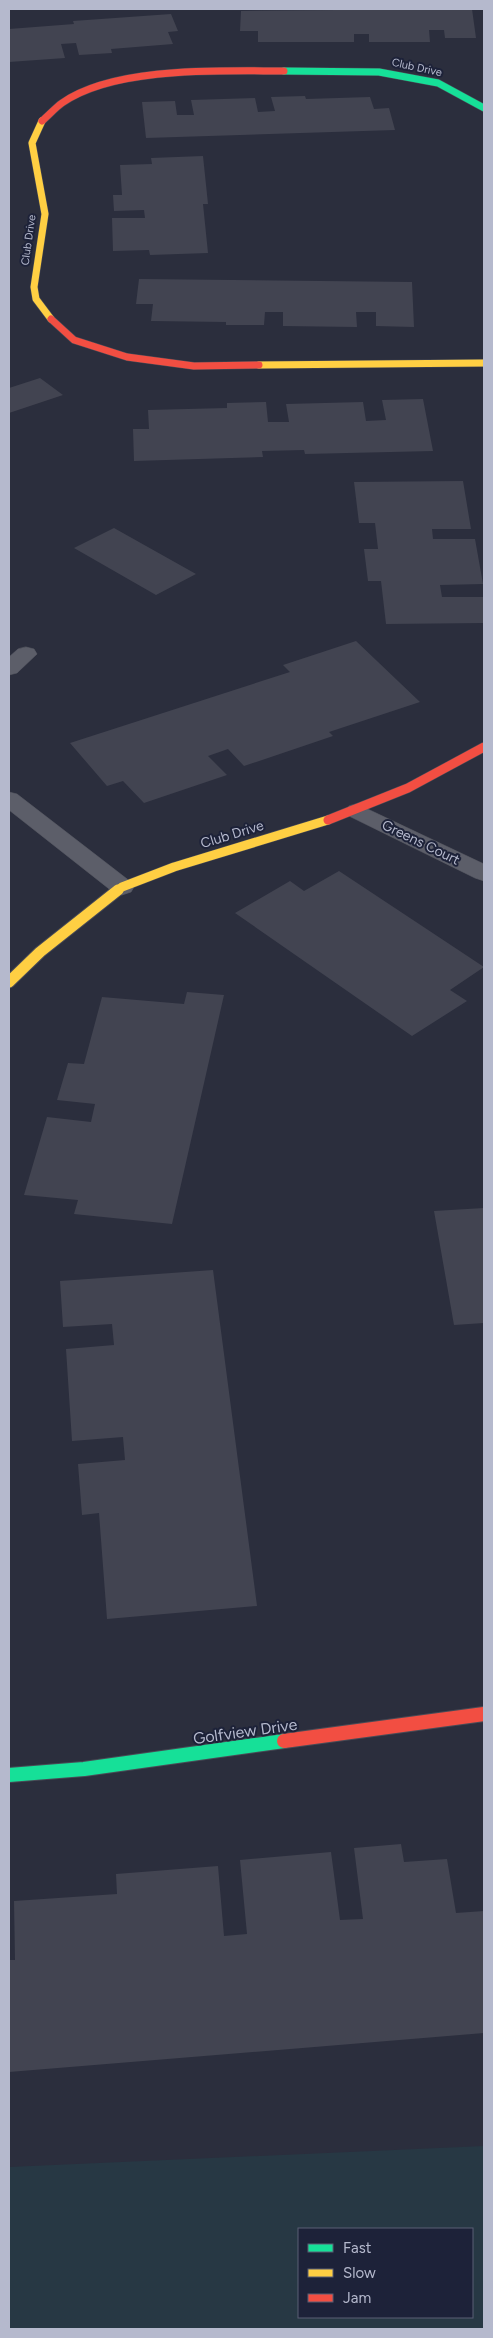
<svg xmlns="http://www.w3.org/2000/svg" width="493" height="2338" font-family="Figtree,sans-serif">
<rect width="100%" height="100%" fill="#2b2e3d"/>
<!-- green -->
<path fill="#273844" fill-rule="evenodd" d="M484 2146V2329H9V2167ZM299 2229H472V2317H299Z"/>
<!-- building -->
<path fill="#424451" d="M448 9H472L476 38H445L444 30H429L430 42H369V34H354V42H258V31H240L241 11Z
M171 14 178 31 168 32 173 44 111 49 112 53 79 55 76 43 61 44 65 58 9 62V29L74 24 73 21Z
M305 96 306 99 370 97 374 109 389 108 395 130 146 138 142 102 175 101 177 115H194L191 100 255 98 258 112 275 111 271 97Z
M203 156 208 204H203L208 253 150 255 149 250 113 251 112 218H145L144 210 114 211 113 195H122L120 165 152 164 151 158Z
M139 279 412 282 414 327 376 326V312H356L357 327 283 326V312H265L264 325H226V322L151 321 153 304H136Z
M40 378 63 395 9 413V388Z
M423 399 433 451 305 454 304 450 262 451 263 457 134 461 133 429H149L148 410 227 408V403L266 402 268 422H289L286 404 363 402 366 421 386 420 382 400Z
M463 481 471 529H432L433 539H475L483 584 440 585 442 597H484V623L386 624 381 581H368L364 549H378L375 523H359L354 482Z
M114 528 196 574 156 595 74 548Z
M356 641 420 702 329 732 333 736 244 766 228 749 208 756 227 775 144 803 123 781 107 786 70 743 290 672 283 665Z
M339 871 484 967 450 990 467 1001 412 1036 235 913 290 881 304 891Z
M187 992 224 995 172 1224 74 1214 78 1200 24 1195 47 1117 91 1122 95 1104 57 1100 68 1063 84 1064 102 997 184 1004Z
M484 1208V1323L454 1325 434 1211Z
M213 1270 257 1606 107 1619 99 1513 82 1515 78 1464 125 1460 123 1437 72 1441 66 1349 114 1345 112 1324 63 1327 60 1281Z
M401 1844 404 1862 447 1859 456 1913 484 1911V2033L9 2072V1960H15L14 1901 117 1894 116 1874 218 1866 224 1936 247 1934 240 1860 331 1852 340 1920 363 1919 354 1848Z"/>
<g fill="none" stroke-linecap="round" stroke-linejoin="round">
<!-- street casing -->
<g stroke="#494b56" stroke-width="1">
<path id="street" d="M26 647 34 649 37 654 17 673 9 675V657L18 649Z
M9 792 17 794 131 882 134 887 131 892 122 895 113 892 9 810Z
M357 804 484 864V881L475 878 349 816 345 811 349 806Z"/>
</g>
<!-- fast-far1 casing -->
<g stroke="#494b56" stroke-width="8">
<path id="fast-far1" d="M284 71 379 72 438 83 484 108"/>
</g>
<!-- fast casing -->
<g stroke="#494b56" stroke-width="16">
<path id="fast" d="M9 1775 84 1769 284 1741"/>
</g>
<!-- slow-far2 casing -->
<g stroke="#494b56" stroke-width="8">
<path id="slow-far2" d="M42 121 32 143 45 214 34 287 36 299 51 319
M259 365 484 363"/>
</g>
<!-- slow-far1 casing -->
<g stroke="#494b56" stroke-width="10">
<path id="slow-far1" d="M117 891 122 887 174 867 328 820"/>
</g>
<!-- slow casing -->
<g stroke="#494b56" stroke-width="13">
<path id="slow" d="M9 982 40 952 118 890"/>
</g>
<!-- jam-far2 casing -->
<g stroke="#494b56" stroke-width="8">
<path id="jam-far2" d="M42 121C49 115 55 108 62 103 115 66 221 71 284 71
M51 319 74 340 127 357 194 366 259 365"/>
</g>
<!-- jam-far1 casing -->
<g stroke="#494b56" stroke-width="10">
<path id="jam-far1" d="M328 820 408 788 484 747"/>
</g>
<!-- jam casing -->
<g stroke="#494b56" stroke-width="16">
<path id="jam" d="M284 1741 484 1714"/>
</g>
<!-- street -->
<use href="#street" fill="#5c5e69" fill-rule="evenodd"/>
<!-- fast-far1 -->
<use href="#fast-far1" stroke="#16e098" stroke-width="7"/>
<!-- fast -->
<use href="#fast" stroke="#16e098" stroke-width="14"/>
<!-- slow-far2 -->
<use href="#slow-far2" stroke="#ffcf43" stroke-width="7"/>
<!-- slow-far1 -->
<use href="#slow-far1" stroke="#ffcf43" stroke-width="9"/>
<!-- slow -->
<use href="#slow" stroke="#ffcf43" stroke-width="11"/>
<!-- jam-far2 -->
<use href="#jam-far2" stroke="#f24e42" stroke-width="7"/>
<!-- jam-far1 -->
<use href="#jam-far1" stroke="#f24e42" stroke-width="9"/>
<!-- jam -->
<use href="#jam" stroke="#f24e42" stroke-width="14"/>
</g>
<g text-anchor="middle" stroke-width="4" stroke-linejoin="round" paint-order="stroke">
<!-- far-street labels -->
<g font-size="11" fill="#b5b9cd" stroke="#1d2239">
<text transform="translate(417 67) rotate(12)" y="4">Club Drive</text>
<text transform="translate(28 240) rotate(-82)" y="4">Club Drive</text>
</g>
<!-- street labels -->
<g font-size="14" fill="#b5b9cd" stroke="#1d2239">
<text transform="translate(232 834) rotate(-17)" y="5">Club Drive</text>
<text transform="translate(421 842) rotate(26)" y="5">Greens Court</text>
</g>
<!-- near-street labels -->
<g font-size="16" fill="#b5b9cd" stroke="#1d2239">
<text transform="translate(245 1731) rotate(-8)" y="6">Golfview Drive</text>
</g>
</g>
<!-- border -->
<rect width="493" height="2338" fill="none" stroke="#b5b9cd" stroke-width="20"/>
<!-- legend -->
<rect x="298" y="2228" width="175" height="90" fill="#1d2239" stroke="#5a5e74"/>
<rect x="308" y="2244" width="25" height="8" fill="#16e098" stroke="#5a5e74"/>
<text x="343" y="2253" font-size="15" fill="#b5b9cd">Fast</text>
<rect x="308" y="2269" width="25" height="8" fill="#ffcf43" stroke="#5a5e74"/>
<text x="343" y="2278" font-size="15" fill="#b5b9cd">Slow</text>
<rect x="308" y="2294" width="25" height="8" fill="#f24e42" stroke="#5a5e74"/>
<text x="343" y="2303" font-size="15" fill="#b5b9cd">Jam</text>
</svg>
